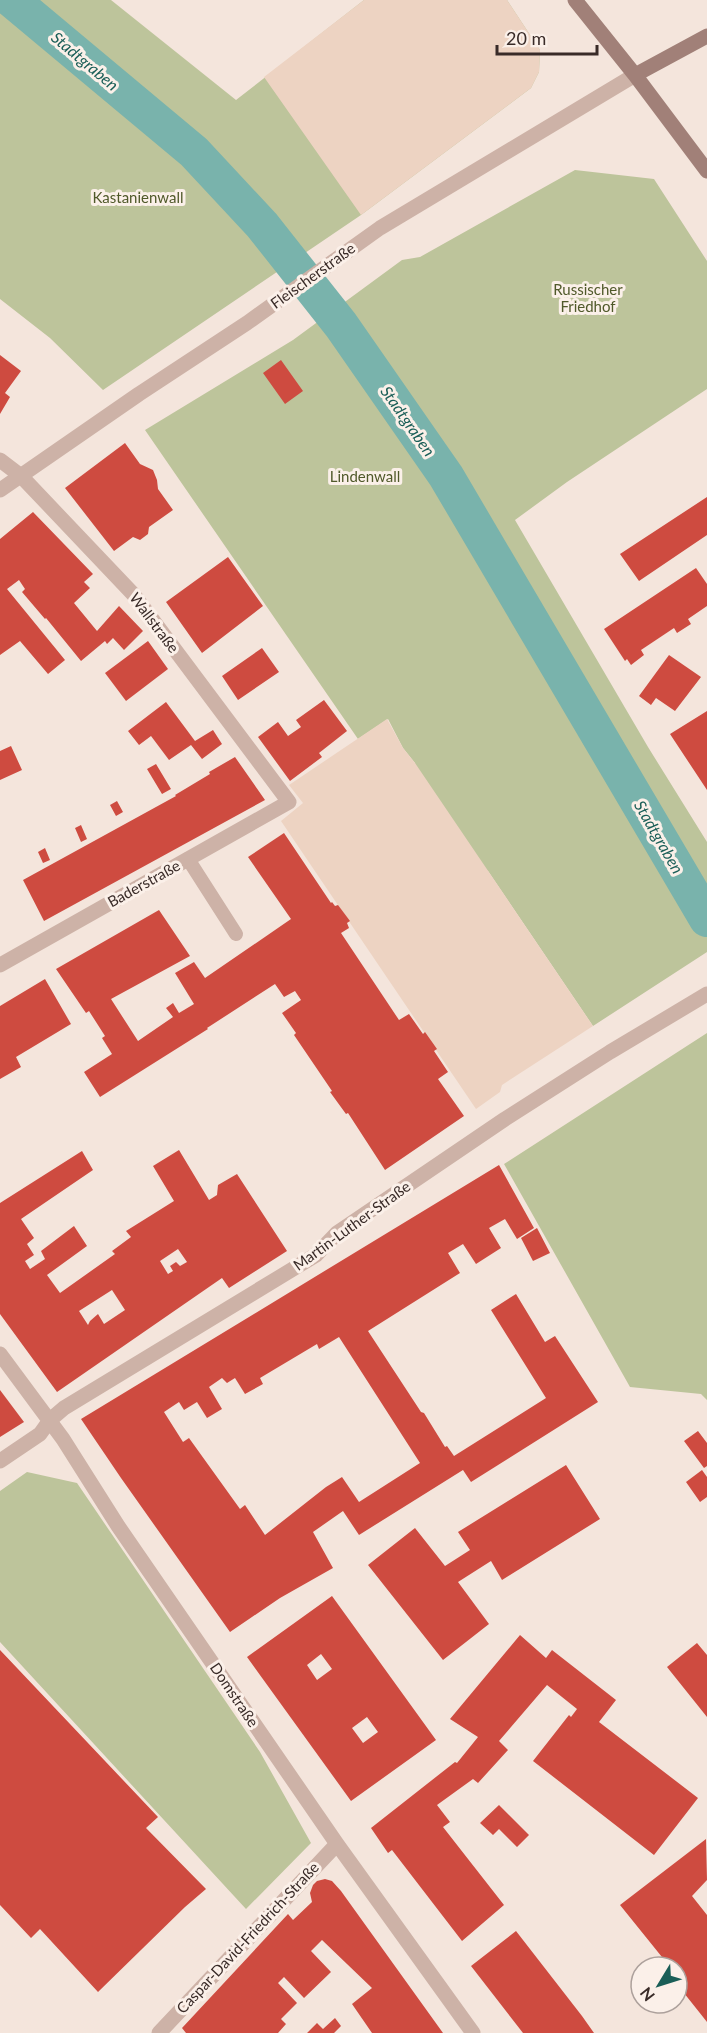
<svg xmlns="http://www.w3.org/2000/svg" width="707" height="2033" font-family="Lato,sans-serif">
<rect width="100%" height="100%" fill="#f4e5dc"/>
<!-- green -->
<path fill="#bdc49b" d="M0 0H111L236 100 364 0H507L540 50 539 72 531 88 361 215 103 390 50 338 0 299Z
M575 170 654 179 707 261V389L567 482 515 520 648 747 707 842V952L593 1026 488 871 428 848 415 763 403 748 388 719 358 739 145 430 293 340 402 260 420 257Z
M707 1033V1400L701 1394 630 1387 504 1164Z
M27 1472 77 1483 260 1752 311 1843 246 1909 0 1642V1491Z"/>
<!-- plaza -->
<path fill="#edd3c2" d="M364 0H507L540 50 539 72 531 88 361 215 264 77Z
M387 719 403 748 415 763 593 1026 502 1085 500 1092 476 1109 281 821 303 803 289 785Z"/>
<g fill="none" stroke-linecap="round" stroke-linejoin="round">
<!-- canal -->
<path stroke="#79b3ac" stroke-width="36" d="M12 0 194 152 262 225 341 325 446 476 707 919"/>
</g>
<!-- building -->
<path fill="#ce4b40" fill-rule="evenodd" d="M0 355 21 371 5 393 10 397 0 414Z
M281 360 303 391 285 404 263 373Z
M125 443 140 464 153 470 157 480 158 489 173 510 149 527 148 534 140 540 133 537 114 551 65 488Z
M707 497V535L639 581 620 554Z
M33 512 93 574 84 582 90 588 74 603 97 631 119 606 143 631 124 650 113 638 107 644 105 641 81 661 46 618 45 619 22 592 25 589 19 580 7 589 65 660 48 674 20 641 0 655V539Z
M228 557 263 606 202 653 166 602Z
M696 568 707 584V606L688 619 691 624 677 633 674 628 641 650 644 655 631 665 627 659 625 661 604 629Z
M148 641 168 669 126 701 105 673Z
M262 648 279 672 238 700 222 676Z
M669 655 701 677 675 711 656 698 651 705 639 696Z
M324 700 347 731 319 753 322 757 290 781 258 737 278 722 288 736 301 727 296 720Z
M166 702 195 741 213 730 222 744 202 759 191 745 169 760 151 736 139 745 128 731Z
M707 711V790L670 734Z
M11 746 22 770 0 780V751Z
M235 757 265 800 44 921 23 880 176 796 175 795 210 774 209 772Z
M156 764 171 789 162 794 147 769Z
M117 801 123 812 116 816 110 805Z
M81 825 87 839 81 842 75 828Z
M284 833 331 903 332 902 335 906 338 905 350 921 347 923 349 928 341 933 399 1020 409 1014 423 1034 425 1032 437 1049 434 1051 448 1072 438 1079 464 1116 385 1170 348 1113 346 1114 330 1092 332 1091 294 1035 296 1033 282 1013 301 1000 295 991 284 997 275 984 207 1028 208 1029 100 1097 84 1072 112 1054 102 1038 105 1036 89 1011 86 1013 56 969 159 910 190 956 111 999 138 1041 173 1017 166 1008 173 1003 179 1013 194 1004 175 973 194 962 205 978 291 919 248 857Z
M45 848 50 860 43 863 38 852Z
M45 979 71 1024 16 1057 21 1067 0 1079V1006Z
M179 1150 209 1200 217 1195 218 1185 237 1174 287 1251 229 1288 222 1278 57 1392 0 1314V1203L82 1151 93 1170 21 1219 34 1238 27 1244 34 1255 25 1261 30 1269 45 1259 41 1251 74 1226 87 1246 47 1275 60 1293 115 1254 112 1251 131 1237 126 1231 174 1201 153 1166ZM178 1249 187 1262 180 1266 176 1262 170 1266 173 1271 168 1274 160 1261ZM112 1290 125 1310 104 1324 98 1314 90 1321 88 1325 79 1311Z
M499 1165 534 1228 517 1239 505 1219 489 1228 501 1248 476 1264 463 1244 448 1253 460 1273 368 1331 421 1412 424 1413 445 1447 447 1446 454 1456 546 1398 491 1310 516 1294 545 1342 555 1336 598 1402 471 1482 463 1470 359 1535 343 1511 313 1532 333 1568 280 1598 230 1632 121 1478 81 1419ZM339 1337 420 1463 359 1502 342 1477 326 1487 265 1535 245 1505 240 1509 189 1438 183 1442 164 1412 179 1402 184 1410 197 1402 207 1418 222 1409 209 1387 222 1378 227 1383 235 1378 245 1394 263 1384 260 1378 317 1344 319 1349Z
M537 1228 550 1253 533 1261 521 1238Z
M0 1390 24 1422 0 1437Z
M698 1431 707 1443V1466L704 1468 684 1441Z
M566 1465 600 1519 502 1580 491 1561 458 1582 489 1624 443 1660 368 1565 415 1528 445 1566 470 1550 458 1532Z
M702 1470 707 1477V1497L700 1502 686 1482Z
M332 1596 436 1740 351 1801 247 1657ZM321 1654 332 1669 317 1680 307 1665ZM367 1717 378 1732 363 1743 352 1728Z
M520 1635 546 1658 552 1650 616 1700 599 1722 698 1798 654 1855 533 1761 569 1715 571 1717 577 1709 547 1685 499 1741 508 1750 478 1783 473 1779 437 1805 450 1822 443 1827 504 1905 462 1941 392 1850 388 1853 371 1828 455 1762 457 1763 478 1737 450 1719Z
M697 1643 707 1655V1717L667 1667Z
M0 1650 158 1817 146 1828 206 1889 185 1907 98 1992 40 1929 31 1938 0 1905Z
M499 1805 529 1835 517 1847 499 1829 493 1835 480 1823Z
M706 1839 707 1880 692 1896 707 1915V2022L680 1988 684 1985 677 1976V1967H670L620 1905Z
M325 1879 332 1881 341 1891 443 2033H372L352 2004 372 1988 322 1940 311 1951 331 1972 304 1998 284 1977 278 1983 297 2003 281 2019 286 2024 278 2033H186L182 2028 288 1914 293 1920 312 1902 310 1893 313 1885 317 1881Z
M516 1931 582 2016 594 2033H523L471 1966Z
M335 2018 341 2026 334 2033H307L317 2023 323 2029Z"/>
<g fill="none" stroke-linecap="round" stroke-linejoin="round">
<!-- lane -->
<path stroke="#cdb2a7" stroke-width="14" d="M188 859 236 934"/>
<!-- street -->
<path stroke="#cdb2a7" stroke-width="15" d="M0 460 21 476 134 595 289 802 0 965
M0 490 139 394 247 323 380 228 635 75
M0 1354 63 1439 118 1526 337 1844 473 2033
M0 1461 40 1434 50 1420 64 1408 316 1255 337 1233 505 1119 610 1052 707 994
M159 2033 337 1844"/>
<!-- secondary -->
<path stroke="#a18078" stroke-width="15" d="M575 0 635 75 707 171
M635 75 707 36"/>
</g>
<g text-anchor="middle" stroke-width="6" stroke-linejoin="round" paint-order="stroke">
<!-- park labels -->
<g font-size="15" fill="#50592a" stroke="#fbf0e9">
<text x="138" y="203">Kastanienwall</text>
<text x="588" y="295">Russischer<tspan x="588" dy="17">Friedhof</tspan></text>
<text x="365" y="482">Lindenwall</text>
</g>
<!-- street labels -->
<g font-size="15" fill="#392b28" stroke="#fbf0e9">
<text transform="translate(313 276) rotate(-36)" y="5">Fleischerstraße</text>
<text transform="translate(154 623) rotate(53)" y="5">Wallstraße</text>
<text transform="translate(144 884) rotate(-29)" y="5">Baderstraße</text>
<text transform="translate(352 1226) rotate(-36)" y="5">Martin-Luther-Straße</text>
<text transform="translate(234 1695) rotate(56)" y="5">Domstraße</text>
<text transform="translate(248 1938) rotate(-47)" y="5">Caspar-David-Friedrich-Straße</text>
</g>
<!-- water labels -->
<g font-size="16" font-style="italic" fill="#1a5e57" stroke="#fbf0e9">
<text transform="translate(85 61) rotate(40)" y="6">Stadtgraben</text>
<text transform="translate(408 421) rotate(55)" y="6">Stadtgraben</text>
<text transform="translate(659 837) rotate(60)" y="6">Stadtgraben</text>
</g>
</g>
<!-- north arrow -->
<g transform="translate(659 1985) rotate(232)"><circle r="28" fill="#fbf0e9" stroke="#ada19c" stroke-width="1.5"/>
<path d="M0-4.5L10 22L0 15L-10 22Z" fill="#1a5e57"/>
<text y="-9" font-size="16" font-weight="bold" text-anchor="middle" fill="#392b28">N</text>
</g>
<!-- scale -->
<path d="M497 45v9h100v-9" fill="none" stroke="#392b28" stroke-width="3"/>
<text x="506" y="45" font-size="18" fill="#392b28" stroke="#fbf0e9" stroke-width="4.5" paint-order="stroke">20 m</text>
</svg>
